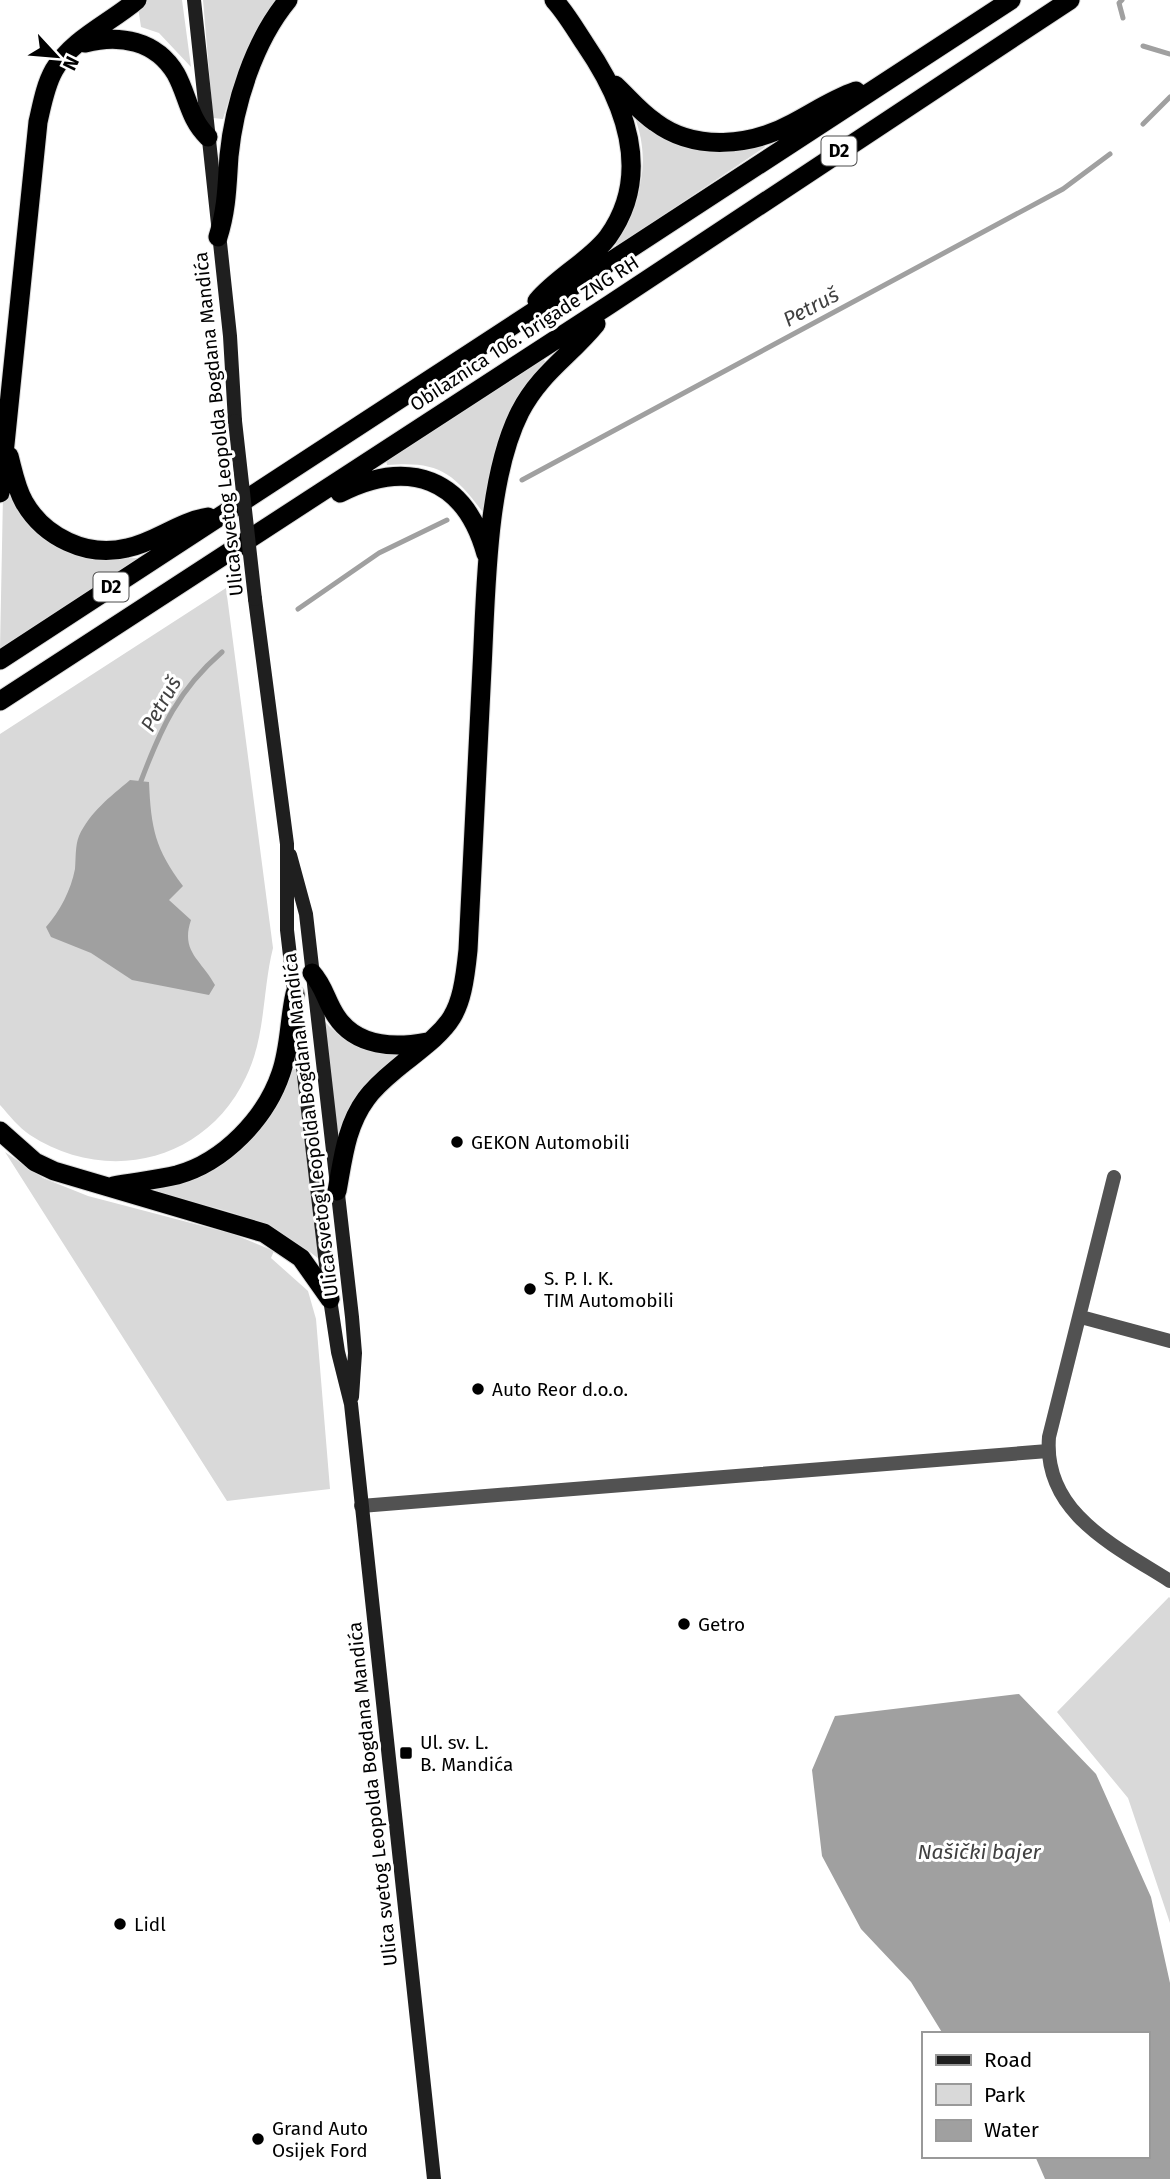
<svg xmlns="http://www.w3.org/2000/svg" width="1170" height="2179" font-family="'Fira Sans',sans-serif">
<rect width="100%" height="100%" fill="#fff"/>
<!-- green -->
<path fill="#d9d9d9" d="M146 0H182L191 67 159 33 141 27 138 7Z
M203 0H276C251 37 236 76 223 119L213 118Z
M634 115 648 124 763 143 765 147 617 246 614 243C641 202 652 162 634 115Z
M543 358 546 363 507 421 492 461 488 508 482 511C452 471 437 461 387 465L386 460Z
M3 495H11L31 528 64 550 96 559 138 558 0 649Z
M226 588 273 948C262 992 266 1036 246 1077 206 1162 107 1185 30 1135 19 1128 9 1115 0 1105V734Z
M321 1017C343 1044 364 1049 397 1052L399 1060 351 1107 338 1133Z
M296 1069 319 1259C270 1220 216 1205 155 1195V1188L187 1182 217 1166 286 1071Z
M5 1152 43 1178 88 1196 233 1234 274 1251 271 1258 308 1291 316 1319 330 1489 227 1501Z
M1169 1597 1170 1598V1923L1128 1798 1057 1712Z"/>
<!-- water -->
<path fill="#a0a0a0" d="M130 780 149 782C151 828 155 849 183 886L169 900 191 920C180 952 202 960 215 985L209 995 132 980 91 953 51 937 46 927C60 911 71 890 75 869 76 858 75 846 79 836 90 812 110 797 130 780Z
M1019 1694 1096 1774 1151 1897 1170 1983V2179H1045L1035 2156H1147V2034H943L911 1982 861 1929 822 1856 812 1770 835 1716Z"/>
<g fill="none" stroke-linecap="round" stroke-linejoin="round">
<!-- stream -->
<path stroke="#a0a0a0" stroke-width="5" d="M1122 0 1119 3 1123 18
M1143 46 1170 54
M1143 124 1170 97
M522 480 1063 189 1110 154
M298 609 379 553 447 520
M141 781C161 728 178 690 222 652"/>
<!-- trunk casing -->
<g stroke="#dbdbdb" stroke-width="21">
<path id="trunk" d="M85 43C119 34 156 40 176 74 188 96 189 119 208 137
M615 85C628 97 640 112 655 122 695 152 751 146 793 123 814 112 833 99 856 91
M218 237C227 209 227 184 229 156 234 104 254 41 288 0
M537 301C558 276 591 260 608 237 654 173 624 101 585 44 575 29 566 13 554 0
M9 456C13 471 16 488 24 502 44 537 87 558 127 548 156 542 178 522 208 517
M0 493 38 122C42 105 45 86 54 70 72 39 110 23 137 0
M340 493C409 458 465 478 486 554
M0 660 1011 0
M0 701 609 305 1070 0
M312 973C324 986 326 1001 336 1016 356 1047 395 1048 427 1042
M0 1131 35 1162 54 1171 264 1233 301 1258 330 1299
M113 1186C134 1182 157 1180 177 1175 224 1162 266 1118 281 1073 290 1047 289 1020 295 994
M337 1191C343 1159 346 1126 366 1099 376 1085 388 1076 401 1065 453 1024 461 1019 468 950 473 856 478 762 482 668 486 593 486 479 520 412 540 373 570 356 596 324"/>
</g>
<!-- minor -->
<path stroke="#525252" stroke-width="14" d="M1114 1177 1049 1437C1043 1513 1115 1546 1170 1581
M1081 1317 1170 1341
M361 1506 1048 1451"/>
<!-- secondary -->
<path stroke="#1f1f1f" stroke-width="14" d="M194 0 230 336 235 421
M255 599 287 844V930L330 1299 338 1352 351 1404 434 2179
M290 855 306 914 352 1317 355 1353 352 1397"/>
<!-- trunk -->
<use href="#trunk" stroke="#000" stroke-width="19"/>
<!-- secondary-bridge -->
<path stroke="#1f1f1f" stroke-width="14" d="M235 421 255 599"/>
</g>
<!-- markers -->
<g fill="#000" stroke="#fff" stroke-width="2.5">
<circle cx="457" cy="1142" r="7"/>
<circle cx="530" cy="1289" r="7"/>
<circle cx="478" cy="1389" r="7"/>
<circle cx="684" cy="1624" r="7"/>
<rect x="399" y="1746" width="14" height="14" rx="3.5"/>
<circle cx="120" cy="1924" r="7"/>
<circle cx="258" cy="2139" r="7"/>
</g>
<g text-anchor="middle" stroke-width="6" stroke-linejoin="round" paint-order="stroke">
<!-- shield labels -->
<g fill="#fff" stroke="#4c4c4c" stroke-width="2">
<rect x="821.5" y="136.5" width="35" height="29" rx="5"/>
<rect x="93.5" y="572.5" width="35" height="29" rx="5"/>
</g>
<g font-size="18" font-weight="bold" fill="#000">
<text x="839" y="157">D2</text>
<text x="111" y="593">D2</text>
</g>
<!-- street labels -->
<g font-size="19" fill="#000" stroke="#fff">
<text transform="translate(524 333) rotate(-33)" y="7">Obilaznica 106. brigade ZNG RH</text>
<text transform="translate(218 424) rotate(-96)" y="7">Ulica svetog Leopolda Bogdana Mandića</text>
<text transform="translate(310 1125) rotate(-97)" y="7">Ulica svetog Leopolda Bogdana Mandića</text>
<text transform="translate(372 1794) rotate(-96)" y="7">Ulica svetog Leopolda Bogdana Mandića</text>
</g>
<!-- poi labels -->
<g font-size="19" fill="#000" stroke="#fff" text-anchor="start">
<text x="471" y="1149">GEKON Automobili</text>
<text x="544" y="1285">S. P. I. K.<tspan x="544" dy="22">TIM Automobili</tspan></text>
<text x="492" y="1396">Auto Reor d.o.o.</text>
<text x="698" y="1631">Getro</text>
<text x="420" y="1749">Ul. sv. L.<tspan x="420" dy="22">B. Mandića</tspan></text>
<text x="134" y="1931">Lidl</text>
<text x="272" y="2135">Grand Auto<tspan x="272" dy="22">Osijek Ford</tspan></text>
</g>
<!-- water labels -->
<g font-size="21" font-style="italic" fill="#414141" stroke="#fff">
<text transform="translate(811 307) rotate(-28)" y="7">Petruš</text>
<text transform="translate(161 704) rotate(-60)" y="7">Petruš</text>
<text x="979" y="1859">Našički bajer</text>
</g>
</g>
<!-- legend -->
<rect x="922" y="2032" width="228" height="126" fill="#ffffff" stroke="#999999" stroke-width="2"/>
<rect x="936" y="2055" width="35" height="10" fill="#1f1f1f" stroke="#999999" stroke-width="2"/>
<text x="984" y="2067" font-size="21" fill="#000000">Road</text>
<rect x="936" y="2084" width="35" height="21" fill="#d9d9d9" stroke="#999999" stroke-width="2"/>
<text x="984" y="2102" font-size="21" fill="#000000">Park</text>
<rect x="936" y="2120" width="35" height="21" fill="#a0a0a0" stroke="#999999" stroke-width="2"/>
<text x="984" y="2137" font-size="21" fill="#000000">Water</text>
<!-- north arrow -->
<g transform="translate(56 56) rotate(116)" stroke="#ffffff" stroke-width="5" paint-order="stroke">
<path d="M0-5L12 26L0 18L-12 26Z" fill="#000000"/>
<text y="-10" font-size="19" font-weight="bold" text-anchor="middle" fill="#000000">N</text>
</g>
</svg>
